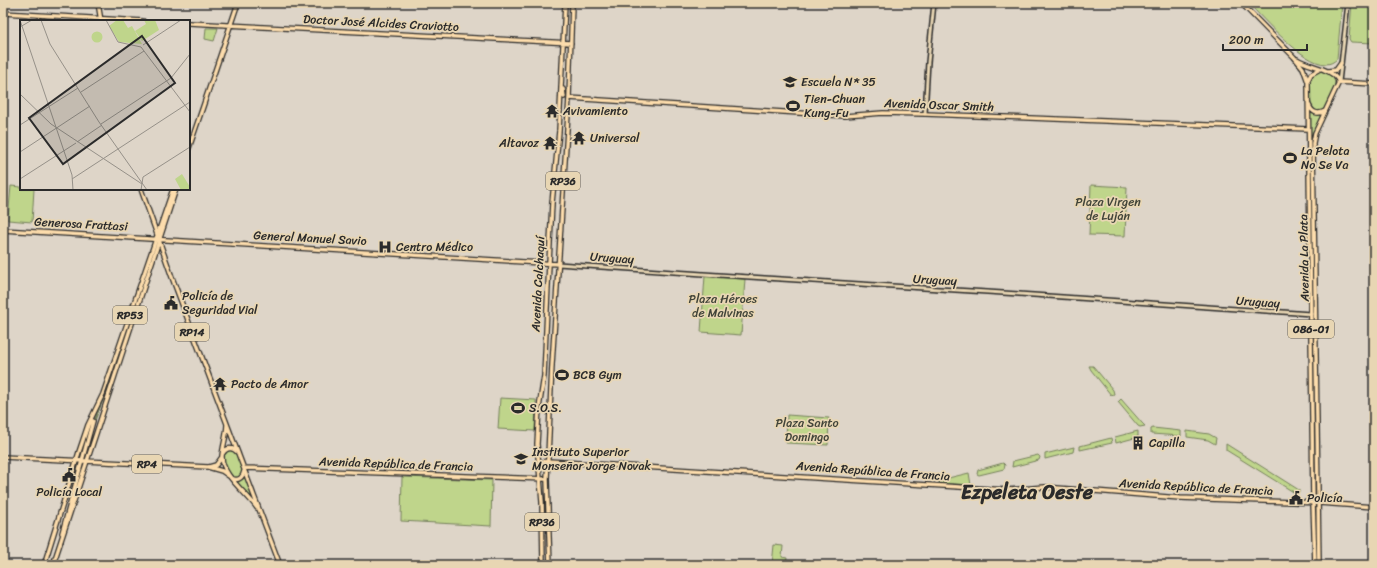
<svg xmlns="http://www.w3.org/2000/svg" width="1377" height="568" font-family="Sriracha,sans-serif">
<rect width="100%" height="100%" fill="#ded5c8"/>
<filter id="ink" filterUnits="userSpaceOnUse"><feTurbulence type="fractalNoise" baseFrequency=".025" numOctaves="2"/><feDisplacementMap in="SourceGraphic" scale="8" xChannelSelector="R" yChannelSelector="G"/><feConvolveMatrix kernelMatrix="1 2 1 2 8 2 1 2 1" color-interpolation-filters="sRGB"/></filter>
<g filter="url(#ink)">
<!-- green -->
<path fill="#bfd58b" stroke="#75805b" d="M1248 3H1342L1337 59C1334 62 1330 64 1326 64 1303 64 1264 19 1248 3Z
M1352 3H1374V43L1351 42 1349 39Z
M206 28H218L214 41 205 39Z
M1320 71C1345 76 1332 92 1325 107L1322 110 1317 111C1307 106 1308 83 1313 74Z
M1310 111 1315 114 1323 113 1313 132 1311 141 1315 493Z
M1091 185 1127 187 1125 236 1089 235Z
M11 186 21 187V189H34L32 222 8 220Z
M156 242 105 395 94 423V422Z
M705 276 745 279 741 335 701 332Z
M1089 366H1093L1113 390 1114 394 1111 395 1091 370Z
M500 398 536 400 535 431 498 429Z
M1121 399 1142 423 1145 426 1140 427 1138 426 1118 402Z
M787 415 829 418 828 445 786 443Z
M1153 428 1181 431V436L1151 434V429Z
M1138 431V437L1116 443 1115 437Z
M1187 431 1209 434 1216 438 1215 444 1208 440 1187 437Z
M1111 438 1112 443 1080 450V446Z
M1226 444 1299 490V492L1295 493 1226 450Z
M1074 447 1073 452 1045 459V454Z
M229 450 235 452 243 471 239 477H233C227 471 221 459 226 451Z
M1038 455 1040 457 1039 460 1012 467 1013 461Z
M1003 463 1005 465 1004 469 979 475 977 474 978 470Z
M969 473 971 485 939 483 940 480Z
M245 476 253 498 251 499 235 480 241 479Z
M402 477 492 480 491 526 401 521Z
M774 545 783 546 782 557 787 558 786 565H772Z"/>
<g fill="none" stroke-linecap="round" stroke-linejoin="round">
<!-- minor casing -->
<g stroke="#2b2b2b" stroke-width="6">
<path id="minor" d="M1339 82 1348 3
M925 114 928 62 934 3
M558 264 703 274 1019 294 1311 314"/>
</g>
<!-- major casing -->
<g stroke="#2b2b2b" stroke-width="6">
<path id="major" d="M98 3 101 21
M1241 3 1294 57 1303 68 1308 82 1313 503 1315 565
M3 13 143 21
M189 23 571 43
M1297 59C1309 67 1333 68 1339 82L1315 133 1313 143 1319 565
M1328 71 1336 70 1341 63
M1308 80 1311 74 1320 69
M1338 82 1374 84
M563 89 564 97
M569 98 845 116 883 113 925 114 1308 129
M1309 105C1312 113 1318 115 1325 111
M189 148 238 3
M141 189 173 280 280 565
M3 230 558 264
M227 424C227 435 223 445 222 456 221 475 247 493 257 508
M223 453C227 447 233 447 238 453
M3 457 208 467 222 471 229 476
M538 463 548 461 1007 490 1045 487 1180 498 1319 503 1374 507
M209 467 216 465 222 457
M244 468 547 479
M233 479C239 481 243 477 244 471
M62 533 93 421
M44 565 79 452 88 425 103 394 173 189
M53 565 176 189
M543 565 542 502 537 444 539 408 544 376 549 263 552 203 559 131 565 3
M550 565 547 479 552 365 569 98 572 3"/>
</g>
<!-- minor -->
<use href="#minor" stroke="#e8d6b3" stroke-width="3"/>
<!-- major -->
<use href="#major" stroke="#fcdcac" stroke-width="3.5"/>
</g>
</g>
<!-- icons -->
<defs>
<g id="school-bare" transform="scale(1.08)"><path d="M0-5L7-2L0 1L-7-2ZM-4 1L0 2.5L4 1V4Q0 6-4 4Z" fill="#2b2b2b" stroke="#e8d6b3" stroke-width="2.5" paint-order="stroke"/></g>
<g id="stadium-bare" transform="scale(1.08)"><path d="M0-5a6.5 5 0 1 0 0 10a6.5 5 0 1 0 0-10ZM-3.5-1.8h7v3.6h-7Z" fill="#2b2b2b" stroke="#e8d6b3" stroke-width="2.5" paint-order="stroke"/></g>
<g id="temple-bare" transform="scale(1.08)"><path d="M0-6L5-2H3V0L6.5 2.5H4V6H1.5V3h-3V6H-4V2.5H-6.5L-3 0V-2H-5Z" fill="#2b2b2b" stroke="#e8d6b3" stroke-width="2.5" paint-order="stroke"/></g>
<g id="hospital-bare" transform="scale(1.08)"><path d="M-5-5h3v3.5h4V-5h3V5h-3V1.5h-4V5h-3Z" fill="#2b2b2b" stroke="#e8d6b3" stroke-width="2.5" paint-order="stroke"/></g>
<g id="civic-bare" transform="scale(1.08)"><path d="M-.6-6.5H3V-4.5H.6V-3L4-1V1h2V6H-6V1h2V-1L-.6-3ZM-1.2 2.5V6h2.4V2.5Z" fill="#2b2b2b" stroke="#e8d6b3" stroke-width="2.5" paint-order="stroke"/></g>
<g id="building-bare" transform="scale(1.08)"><path d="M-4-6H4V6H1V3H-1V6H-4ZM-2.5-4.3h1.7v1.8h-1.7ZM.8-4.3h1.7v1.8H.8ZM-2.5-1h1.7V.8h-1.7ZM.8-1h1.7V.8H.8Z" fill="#2b2b2b" stroke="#e8d6b3" stroke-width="2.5" paint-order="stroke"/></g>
<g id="university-bare" transform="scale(1.08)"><path d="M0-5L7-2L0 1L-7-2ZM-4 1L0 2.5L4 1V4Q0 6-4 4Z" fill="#2b2b2b" stroke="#e8d6b3" stroke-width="2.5" paint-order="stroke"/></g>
</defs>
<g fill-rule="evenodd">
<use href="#school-bare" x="790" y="82"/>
<use href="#stadium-bare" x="793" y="106"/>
<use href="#temple-bare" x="552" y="111"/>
<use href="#temple-bare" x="579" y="138"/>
<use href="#temple-bare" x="550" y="143"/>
<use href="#stadium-bare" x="1290" y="158"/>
<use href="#hospital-bare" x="385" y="247"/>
<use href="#civic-bare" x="171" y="303"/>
<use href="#stadium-bare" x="562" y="375"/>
<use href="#temple-bare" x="220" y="384"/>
<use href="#stadium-bare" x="518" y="408"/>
<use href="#building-bare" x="1138" y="443"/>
<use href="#university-bare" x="521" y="459"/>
<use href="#civic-bare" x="69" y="475"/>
<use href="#civic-bare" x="1296" y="498"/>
</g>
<g text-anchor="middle" stroke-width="3.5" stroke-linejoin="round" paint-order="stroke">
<!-- shield labels -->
<g fill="#e8d6b3" stroke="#645e54" stroke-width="1">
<rect x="546" y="172" width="34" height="18" rx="3"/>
<rect x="113" y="306" width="34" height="18" rx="3"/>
<rect x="1288" y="320" width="46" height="18" rx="3"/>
<rect x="175" y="323" width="34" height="18" rx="3"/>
<rect x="132" y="455" width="30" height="18" rx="3"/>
<rect x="525" y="513" width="34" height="18" rx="3"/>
</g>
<g font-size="11" font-weight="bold" fill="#2b2b2b">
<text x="563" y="185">RP36</text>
<text x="130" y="319">RP53</text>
<text x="1311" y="333">086-01</text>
<text x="192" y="336">RP14</text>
<text x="147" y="468">RP4</text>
<text x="542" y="526">RP36</text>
</g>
<!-- street labels -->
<g font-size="12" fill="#2b2b2b" stroke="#e8d6b3">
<text transform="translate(381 23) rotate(3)" y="4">Doctor José Alcides Craviotto</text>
<text transform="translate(939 105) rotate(2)" y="4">Avenida Oscar Smith</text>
<text transform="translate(81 224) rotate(3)" y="4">Generosa Frattasi</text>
<text transform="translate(310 238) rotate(3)" y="4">General Manuel Savio</text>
<text transform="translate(612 258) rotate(4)" y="4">Uruguay</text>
<text transform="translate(1304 258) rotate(-91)" y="4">Avenida La Plata</text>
<text transform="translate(935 280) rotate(3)" y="4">Uruguay</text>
<text transform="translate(538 284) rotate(-87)" y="4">Avenida Calchaquí</text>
<text transform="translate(1258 302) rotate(4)" y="4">Uruguay</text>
<text transform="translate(396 464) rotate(2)" y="4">Avenida República de Francia</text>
<text transform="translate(873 471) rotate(4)" y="4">Avenida República de Francia</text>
<text transform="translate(1196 487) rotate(3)" y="4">Avenida República de Francia</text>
</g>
<!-- poi labels -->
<g font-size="12" fill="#2b2b2b" stroke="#e8d6b3" text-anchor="start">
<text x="801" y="86">Escuela N* 35</text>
<text x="804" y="103">Tien-Chuan<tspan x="804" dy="14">Kung-Fu</tspan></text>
<text x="563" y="115">Avivamiento</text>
<text x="590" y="142">Universal</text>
<text x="539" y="147" text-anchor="end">Altavoz</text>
<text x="1301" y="155">La Pelota<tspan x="1301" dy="14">No Se Va</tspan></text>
<text x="396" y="251">Centro Médico</text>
<text x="182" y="300">Policía de<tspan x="182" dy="14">Seguridad Vial</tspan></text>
<text x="573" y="379">BCB Gym</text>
<text x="231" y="388">Pacto de Amor</text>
<text x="529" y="412">S.O.S.</text>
<text x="1149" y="447">Capilla</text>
<text x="532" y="456">Instituto Superior<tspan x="532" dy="14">Monseñor Jorge Novak</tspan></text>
<text x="69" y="496" text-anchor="middle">Policía Local</text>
<text x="1307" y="502">Policía</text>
</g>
<!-- park labels -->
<g font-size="12" fill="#414439" stroke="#e8d6b3">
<text x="1108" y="206">Plaza Virgen<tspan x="1108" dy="14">de Luján</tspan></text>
<text x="723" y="303">Plaza Héroes<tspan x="723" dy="14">de Malvinas</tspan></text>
<text x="807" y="427">Plaza Santo<tspan x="807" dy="14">Domingo</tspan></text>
</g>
<!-- town labels -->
<g font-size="20" font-weight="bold" fill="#2b2b2b" stroke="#e8d6b3">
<text x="1027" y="499">Ezpeleta Oeste</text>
</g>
</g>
<!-- overview -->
<g transform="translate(20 20)">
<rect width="170" height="170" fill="#ded5c8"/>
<path d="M97 0H103L108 8 112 6 122 24 99 22 89 6ZM124 0H135L139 10 122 21 115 11 126 4ZM71.5 17a5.5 5.5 0 1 1 11 0a5.5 5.5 0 1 1-11 0ZM162 154 170 167V170H161L155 159Z" fill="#bfd58b"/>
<path fill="none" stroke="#969189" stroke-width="1" d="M0 0 52 155 53 170M21 0 30 24 79 102 127 170M86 0 98 22 121 27 170 92M0 7 12 0M123 25 161 0M61 72 124 31M0 74 31 104 122 164M81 104 151 58 170 34M0 105 58 68M57 122 82 105M0 132 70 86M0 159 56 123M52 159 170 82M121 170 123 157 170 127"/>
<path fill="#2b2b2b" fill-opacity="0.15" stroke="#2b2b2b" stroke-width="2" d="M122 16 155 63 43 144 9 98Z"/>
<rect width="170" height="170" fill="none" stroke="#2b2b2b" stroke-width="2"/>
</g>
<!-- margin -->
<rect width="1377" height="568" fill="none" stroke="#e8d6b3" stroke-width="16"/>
<rect x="8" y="8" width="1361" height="552" fill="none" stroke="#2b2b2b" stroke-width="1.5" filter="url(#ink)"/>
<!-- scale -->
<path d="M1223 44v6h84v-6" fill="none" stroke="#2b2b2b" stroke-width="2"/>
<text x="1229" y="44" font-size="12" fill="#2b2b2b" stroke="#e8d6b3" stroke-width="3" paint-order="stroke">200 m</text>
</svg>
